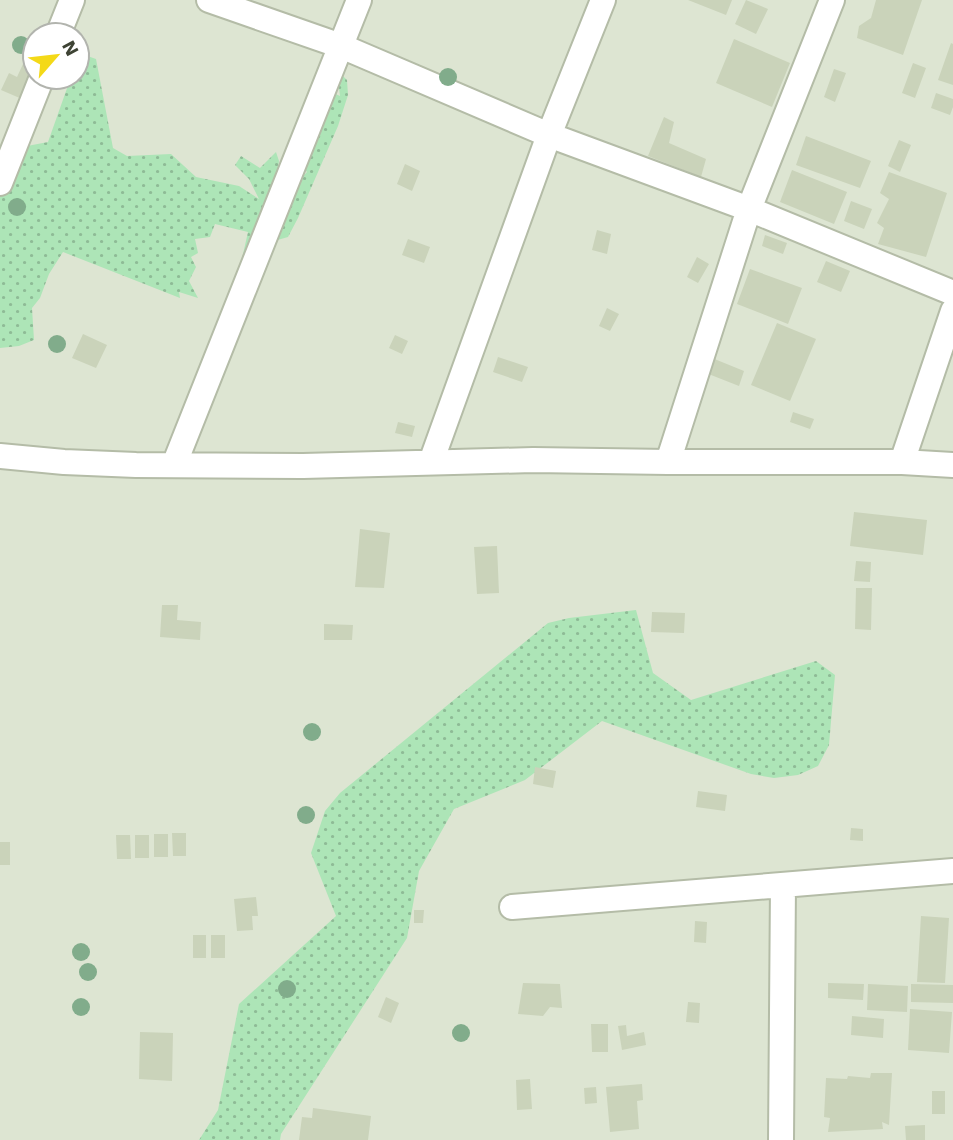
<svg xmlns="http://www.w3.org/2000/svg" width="953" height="1140" font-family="'Work Sans',sans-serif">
<defs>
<pattern id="grass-dots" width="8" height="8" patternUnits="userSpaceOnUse" patternTransform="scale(1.75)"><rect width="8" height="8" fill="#ade5b7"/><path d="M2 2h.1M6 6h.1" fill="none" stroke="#8ebb96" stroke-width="1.8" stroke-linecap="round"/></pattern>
</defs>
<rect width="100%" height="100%" fill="#ecf1e4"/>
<!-- residential -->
<path fill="#dde5d2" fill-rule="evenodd" d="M0 0H953V1140H0ZM35 35H77V77H35Z"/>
<!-- grass -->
<path fill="url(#grass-dots)" d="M79 53 96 59 113 148 127 156 171 154 196 177 239 186 259 199 249 179 235 165 241 156 260 168 276 152 279 161 271 214 284 219 300 185V179L307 172 303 168 307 154 312 152 329 91 340 96 338 80 341 74 347 80 348 95 338 126 298 218 288 237 274 241 248 264 241 263 248 232 215 224 210 237 195 239 198 253 191 257 196 267 189 281 198 298 179 292 180 298 63 252 49 274 40 298 32 308 34 340 19 346 0 348V170L22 147 48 142 71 77H77V58Z
M636 610 653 673 691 700 816 661 835 675 829 745 818 766 798 775 774 778 751 774 602 721 525 780 454 809 419 871 407 938 281 1134 280 1140H199L218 1110 239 1004 336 916 311 853 325 811 340 793 548 623 569 618Z"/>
<!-- building -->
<path fill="#cad3ba" d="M688 0H732L726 15Z
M746 0 768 9 756 34 735 24Z
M876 0H922L903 55 857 38 859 26 871 18Z
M734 39 790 63 772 107 716 83Z
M951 43 953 44V85L938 80Z
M913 63 926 68 915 98 902 93Z
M23 64 35 69 22 99 1 90 9 73 17 77Z
M834 69 846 73 835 102 824 97Z
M936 93 953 99V107L950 115 931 108Z
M664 117 674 122 669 143 706 159 701 177 648 156Z
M806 136 871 161 860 188 796 165Z
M899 140 911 145 900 172 888 166Z
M405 164 420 171 412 191 397 184Z
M792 170 847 192 834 224 780 202Z
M889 172 947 193 926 257 878 244 884 228 877 223 889 199 880 193Z
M851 201 872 209 864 229 844 221Z
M597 230 611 234 607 254 592 250Z
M765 235 787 243 783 254 762 246Z
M408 239 430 247 424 263 402 255Z
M697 257 709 264 698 283 687 277Z
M826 261 850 271 841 292 817 282Z
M750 269 802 288 788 324 737 304Z
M607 308 619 314 610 331 599 326Z
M777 323 816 339 790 401 751 385Z
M83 334 107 345 96 368 72 358Z
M395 335 408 341 402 354 389 348Z
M498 357 528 367 522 382 493 372Z
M712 358 744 371 739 386 706 373Z
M793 412 814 419 810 429 790 422Z
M398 422 415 426 412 437 395 433Z
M854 512 927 520 923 555 850 546Z
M360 529 390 533 384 588 355 587Z
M497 546 499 593 477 594 474 547Z
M856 561 871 562 870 582 854 581Z
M856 588H872L871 630 855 629Z
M162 605H178L177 620 201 622 200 640 160 637Z
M652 612 685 613 684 633 651 632Z
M324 624 353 625 352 640H324Z
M535 767 556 771 553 788 533 784Z
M698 791 727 795 725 811 696 807Z
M851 828 863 829V841L850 840Z
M172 833H186V856H173Z
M154 834H168V857H154Z
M116 835H130L131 859H117Z
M135 835H149V858H135Z
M0 842H10V865H0Z
M256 897 258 916H252L253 930 237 931 234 899Z
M414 910H424L423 923H414Z
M921 916 949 918 945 983 917 982Z
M695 921 707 922 706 943 694 942Z
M193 935H206V958H193Z
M211 935H225V958H211Z
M523 983 560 984 562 1008 550 1007 543 1016 518 1014Z
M828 983 864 984 863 1000 828 998Z
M868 984 908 986 907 1012 867 1010Z
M911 984 953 985V1003L911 1002Z
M386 997 399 1003 391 1023 378 1017Z
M688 1002 700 1003 699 1023 686 1022Z
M910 1009 952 1012 949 1053 908 1050Z
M852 1016 884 1019 883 1038 851 1035Z
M591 1024H608V1052H592Z
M626 1025 627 1036 644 1032 646 1045 622 1050 618 1026Z
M140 1032 173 1033 172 1081 139 1079Z
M871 1073H892L889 1125 882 1122 883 1129 828 1132 830 1118 824 1117 826 1078 847 1079 848 1076 870 1078Z
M530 1079 532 1109 517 1110 516 1080Z
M642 1084 643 1100 637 1101 639 1129 610 1132 606 1087Z
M596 1087 597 1103 585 1104 584 1088Z
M932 1091H945V1114H932Z
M313 1108 371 1116 368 1140H299L302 1117 312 1118Z
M925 1125V1140H906L905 1126Z"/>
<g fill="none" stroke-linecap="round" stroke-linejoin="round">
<!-- minor casing -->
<g stroke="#b4bca7" stroke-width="28">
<path id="minor" d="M209 0 341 46 549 135 749 209 953 293
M58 35 72 0
M0 183 42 77
M0 456 64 462 136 465 303 466 533 460 668 462H902L953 465
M431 462 549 135 603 0
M668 462 749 209 832 0
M902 462 953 311
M174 465 359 0
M512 907 953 871
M781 1140 783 885"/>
</g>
<!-- minor -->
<use href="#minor" stroke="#fff" stroke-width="24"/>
</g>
<!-- trees -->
<g fill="#81ac8b">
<circle cx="21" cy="45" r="9"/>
<circle cx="448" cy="77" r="9"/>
<circle cx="17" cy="207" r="9"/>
<circle cx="57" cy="344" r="9"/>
<circle cx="312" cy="732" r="9"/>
<circle cx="306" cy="815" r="9"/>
<circle cx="81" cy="952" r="9"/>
<circle cx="88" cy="972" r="9"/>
<circle cx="287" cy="989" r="9"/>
<circle cx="81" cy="1007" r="9"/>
<circle cx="461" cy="1033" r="9"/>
</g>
<!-- north arrow -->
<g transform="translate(56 56) rotate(62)"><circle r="33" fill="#ffffff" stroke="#b2b4ae" stroke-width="2"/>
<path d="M0-5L12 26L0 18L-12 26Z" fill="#f4d918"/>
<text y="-10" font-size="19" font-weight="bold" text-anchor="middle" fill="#3e4334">N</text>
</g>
</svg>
